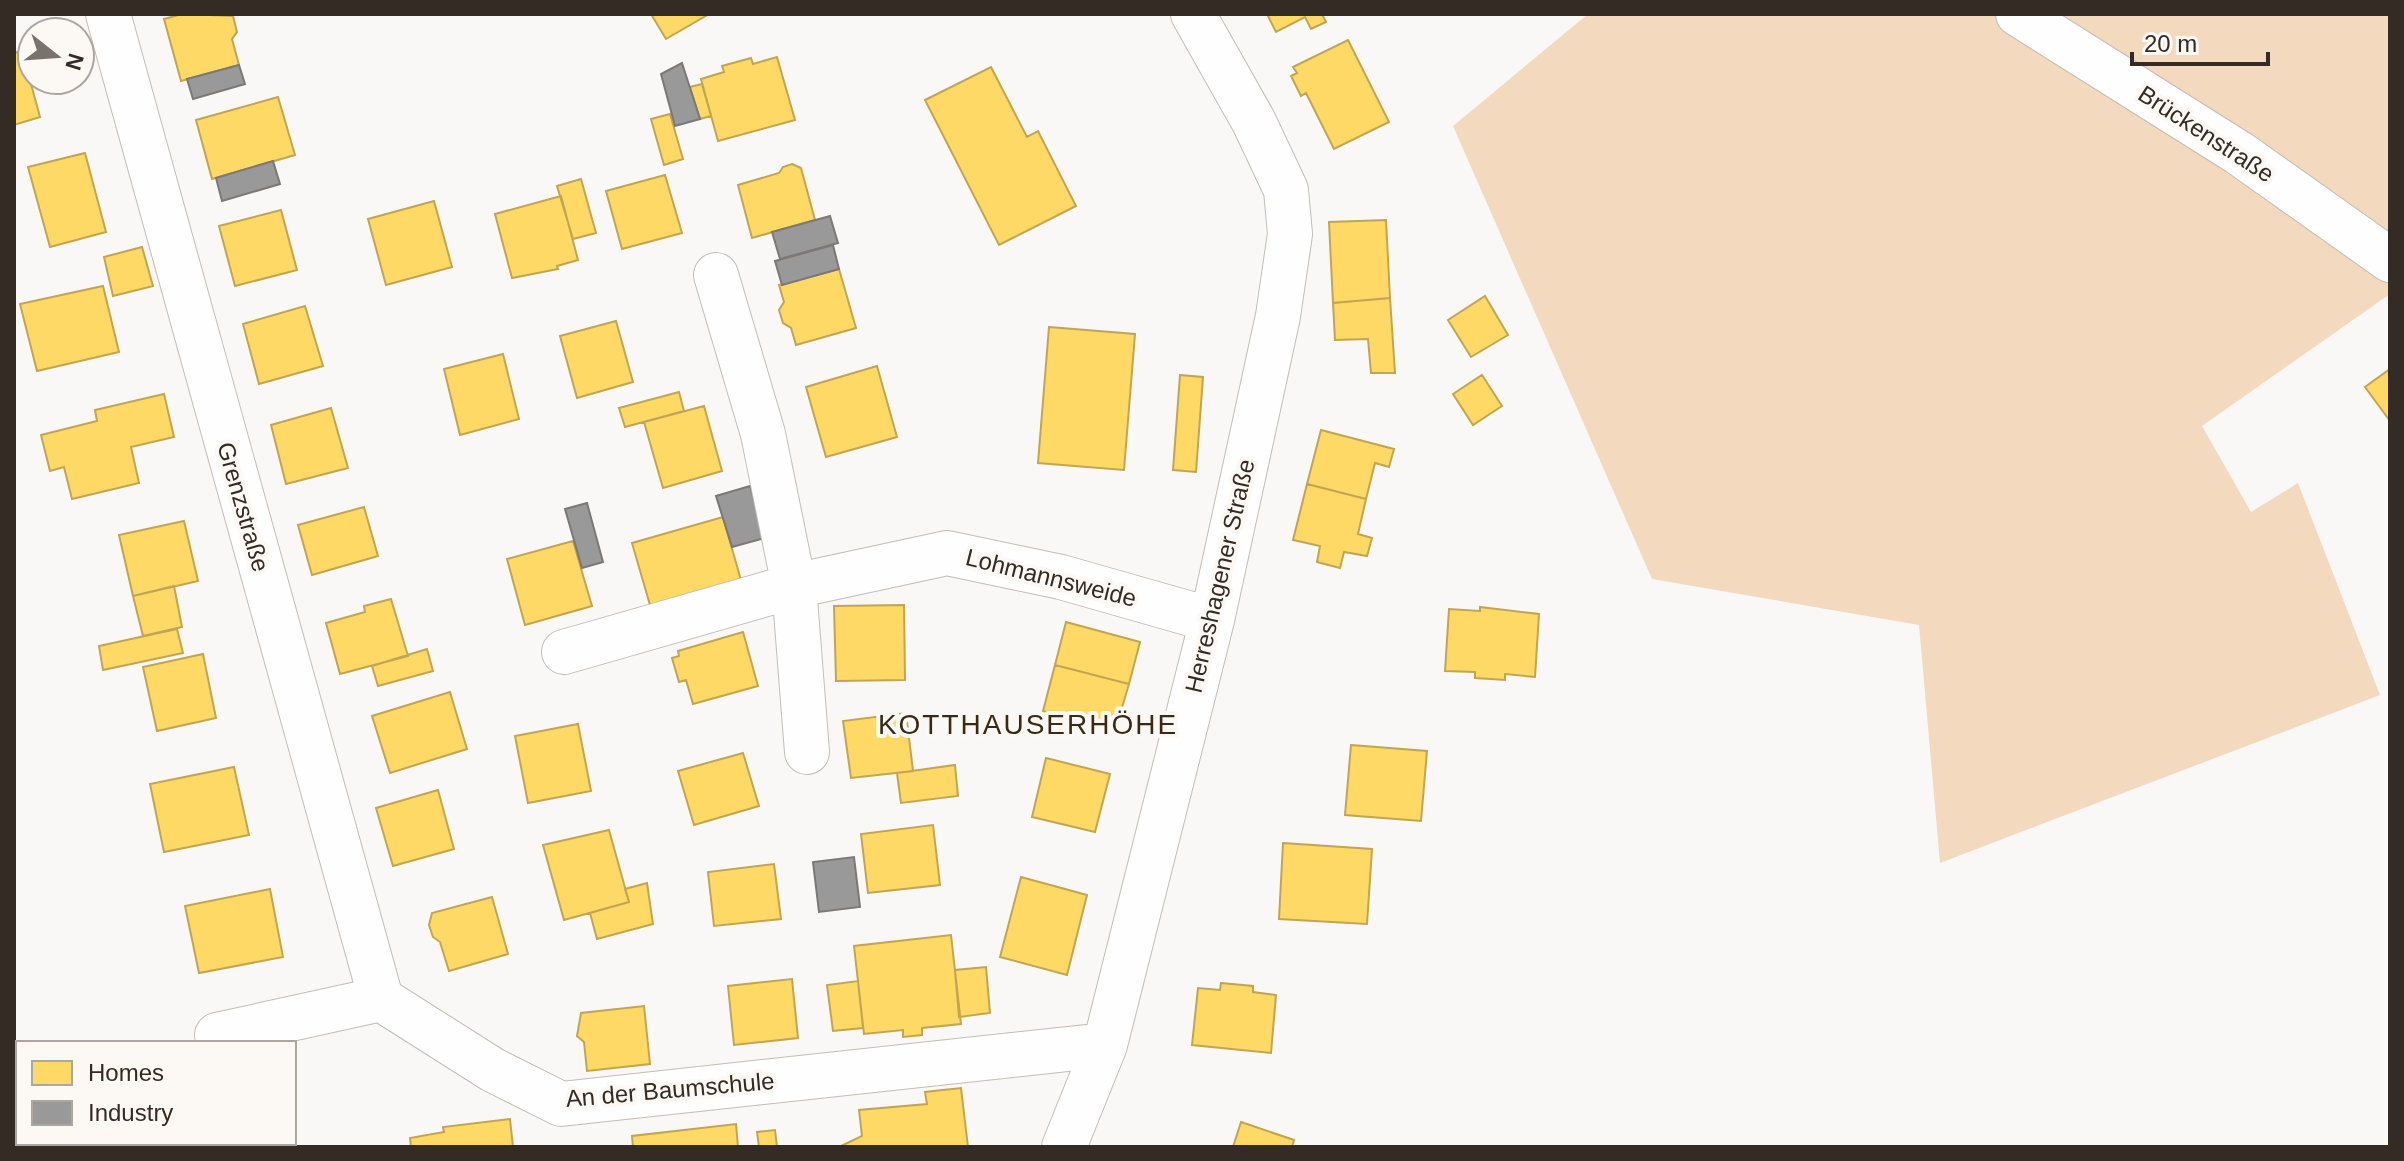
<svg xmlns="http://www.w3.org/2000/svg" width="2404" height="1161" font-family="Arial,sans-serif">
<rect width="100%" height="100%" fill="#faf8f6"/>
<!-- forest -->
<path fill="#f3d9bd" d="M1588 14H2390V294L2202 426 2251 512 2298 483 2380 695 1940 863 1919 625 1652 579 1453 126Z"/>
<!-- homes -->
<path fill="#ffd966" stroke="#c2a552" stroke-width="2" d="M182 14 233 16 237 32 232 39 239 65 181 81 164 19Z
M651 14H709L666 39Z
M1267 14H1322L1326 22 1311 29 1305 17 1276 32Z
M1348 40 1389 122 1334 149 1306 93 1301 96 1291 76 1297 73 1293 67Z
M22 51 40 117 14 125V53Z
M777 57 795 120 718 141 701 79 724 72 722 66 751 58 753 64Z
M991 67 1027 137 1038 131 1076 206 999 245 925 100Z
M702 84 711 116 700 119 690 87Z
M278 97 295 155 212 179 196 120Z
M670 114 683 159 664 165 651 119Z
M85 153 106 232 50 247 28 167Z
M792 164 801 168 815 220 752 238 738 185 779 173 783 167Z
M665 175 682 233 622 249 606 191Z
M581 179 596 233 573 239 557 186Z
M561 196 578 260 557 266 558 269 512 278 495 214Z
M434 201 452 267 386 285 368 219Z
M281 210 297 270 235 286 219 226Z
M1386 220 1390 298 1333 303 1329 222Z
M142 247 153 286 113 296 104 257Z
M839 269 856 328 796 345 791 328 783 323 779 310 784 302 779 285Z
M103 286 119 352 37 371 20 304Z
M1485 296 1508 335 1471 357 1448 320Z
M1390 298 1395 373H1371L1368 339 1335 340 1333 303Z
M305 306 323 366 259 384 243 324Z
M616 321 633 382 577 398 560 336Z
M1049 327 1135 334 1124 470 1038 463Z
M503 354 519 419 460 435 444 369Z
M877 366 897 437 826 457 806 387Z
M2390 369V421L2365 387Z
M1180 375 1203 377 1196 472 1173 470Z
M1482 375 1502 406 1473 425 1453 394Z
M679 392 684 411 625 427 619 408Z
M164 394 174 437 131 447 139 483 72 499 64 467 50 471 41 435 97 421 95 410Z
M704 406 722 471 663 488 644 422Z
M331 408 348 468 286 484 271 425Z
M1321 430 1394 449 1389 467 1375 463 1366 499 1307 484Z
M1307 484 1366 499 1358 534 1372 538 1367 556 1344 552 1340 568 1317 562 1320 546 1293 540Z
M364 507 378 556 312 575 298 525Z
M723 517 741 580 650 605 632 543Z
M184 521 198 581 133 596 119 535Z
M573 541 592 606 525 625 507 559Z
M174 586 182 627 143 636 133 596Z
M391 599 408 656 340 674 326 623 365 612 364 606Z
M904 605 905 680 836 681 834 606Z
M1480 607 1539 614 1535 677 1505 674V680L1475 678V672L1445 671 1449 609 1480 611Z
M1066 622 1140 642 1129 684 1055 665Z
M177 629 183 653 103 670 99 646Z
M743 632 758 686 693 704 686 680 679 682 672 658 679 656 678 651Z
M427 649 433 671 378 686 372 666Z
M203 654 216 718 157 731 143 667Z
M1055 665 1129 684 1115 731 1043 711Z
M450 692 467 749 390 773 372 716Z
M906 713 913 771 851 778 843 721Z
M578 724 591 791 528 803 515 736Z
M1351 745 1427 751 1421 821 1345 815Z
M743 753 759 806 694 825 678 771Z
M1046 758 1110 774 1095 832 1032 817Z
M955 765 958 796 901 803 897 773Z
M234 767 249 835 164 852 150 784Z
M438 790 454 849 393 866 376 808Z
M933 825 940 885 868 893 861 834Z
M609 830 629 902 564 920 543 845Z
M1283 843 1372 849 1367 924 1279 919Z
M774 864 781 919 714 926 708 872Z
M1021 877 1087 895 1067 975 1000 957Z
M647 883 653 924 597 939 590 913 629 902 625 889Z
M270 889 283 957 199 973 185 906Z
M492 897 508 954 449 971 440 942 433 937 429 925 432 913Z
M951 935 961 1024 922 1028V1035L903 1037V1030L864 1034 854 946Z
M986 967 990 1013 959 1017 955 970Z
M792 979 798 1038 734 1045 728 986Z
M858 981 863 1028 833 1031 827 985Z
M1221 983 1253 986V992L1276 995 1271 1053 1192 1045 1198 988 1220 990Z
M644 1006 650 1064 587 1071 584 1042 577 1036 581 1013Z
M961 1088 968 1147H839L862 1136 859 1110 927 1104 925 1092Z
M510 1119 513 1147H411L410 1138 444 1132 443 1127Z
M1241 1122 1294 1140 1292 1147H1233Z
M736 1124 738 1147H633L632 1136Z
M775 1130 777 1147H759L757 1132Z"/>
<!-- industry -->
<path fill="#999" stroke="#7b7876" stroke-width="2" d="M682 63 700 119 675 126 661 74Z
M239 65 245 84 193 99 187 79Z
M273 161 280 184 222 201 216 178Z
M830 216 838 243 780 259 772 232Z
M833 245 839 269 782 285 775 261Z
M750 486 765 538 732 547 716 496Z
M587 503 603 562 582 568 565 509Z
M854 857 860 907 819 912 813 862Z"/>
<g fill="none" stroke-linecap="round" stroke-linejoin="round">
<!-- minor casing -->
<g stroke="#c1bdb7" stroke-width="46">
<path id="minor" d="M108 14 381 999
M2018 14 2239 153 2390 260
M716 275 763 434 794 586 807 752
M564 652 794 586 947 553 1061 577 1212 620
M217 1035 381 999 493 1070 561 1104 1105 1045
M1064 1147 1105 1045 1212 620 1278 316 1290 234 1286 190 1254 122 1193 14"/>
</g>
<!-- minor -->
<use href="#minor" stroke="#fefefe" stroke-width="44"/>
</g>
<g text-anchor="middle" stroke-width="8" stroke-linejoin="round" paint-order="stroke">
<!-- street labels -->
<g font-size="24" fill="#342c24" stroke="#fcf8f4">
<text transform="translate(2206 134) rotate(33)" y="8">Brückenstraße</text>
<text transform="translate(243 507) rotate(74)" y="8">Grenzstraße</text>
<text transform="translate(1220 576) rotate(-77)" y="8">Herreshagener Straße</text>
<text transform="translate(1051 578) rotate(14)" y="8">Lohmannsweide</text>
<text transform="translate(670 1090) rotate(-5)" y="8">An der Baumschule</text>
</g>
<!-- quarter labels -->
<g font-size="28" letter-spacing="2" fill="#392916" stroke="#fcf8f4">
<text x="1028" y="734">KOTTHAUSERHÖHE</text>
</g>
</g>
<!-- border -->
<rect width="2404" height="1161" fill="none" stroke="#342c24" stroke-width="32"/>
<!-- legend -->
<rect x="16" y="1041" width="280" height="104" fill="#fcf8f4" stroke="#aca6a1" stroke-width="2"/>
<rect x="32" y="1061" width="40" height="24" fill="#ffd966" stroke="#aca6a1" stroke-width="2"/>
<text x="88" y="1081" font-size="24" fill="#342c24">Homes</text>
<rect x="32" y="1101" width="40" height="24" fill="#999999" stroke="#aca6a1" stroke-width="2"/>
<text x="88" y="1121" font-size="24" fill="#342c24">Industry</text>
<!-- north arrow -->
<g transform="translate(56 56) rotate(107)"><circle r="38" fill="#fcf8f4" stroke="#aca6a1" stroke-width="2"/>
<path d="M0-6L14 30L0 20L-14 30Z" fill="#79736e"/>
<text y="-12" font-size="22" font-weight="bold" text-anchor="middle" fill="#342c24">N</text>
</g>
<!-- scale -->
<path d="M2132 52v12h136v-12" fill="none" stroke="#342c24" stroke-width="4"/>
<text x="2144" y="52" font-size="24" fill="#342c24" stroke="#fcf8f4" stroke-width="6" paint-order="stroke">20 m</text>
</svg>
